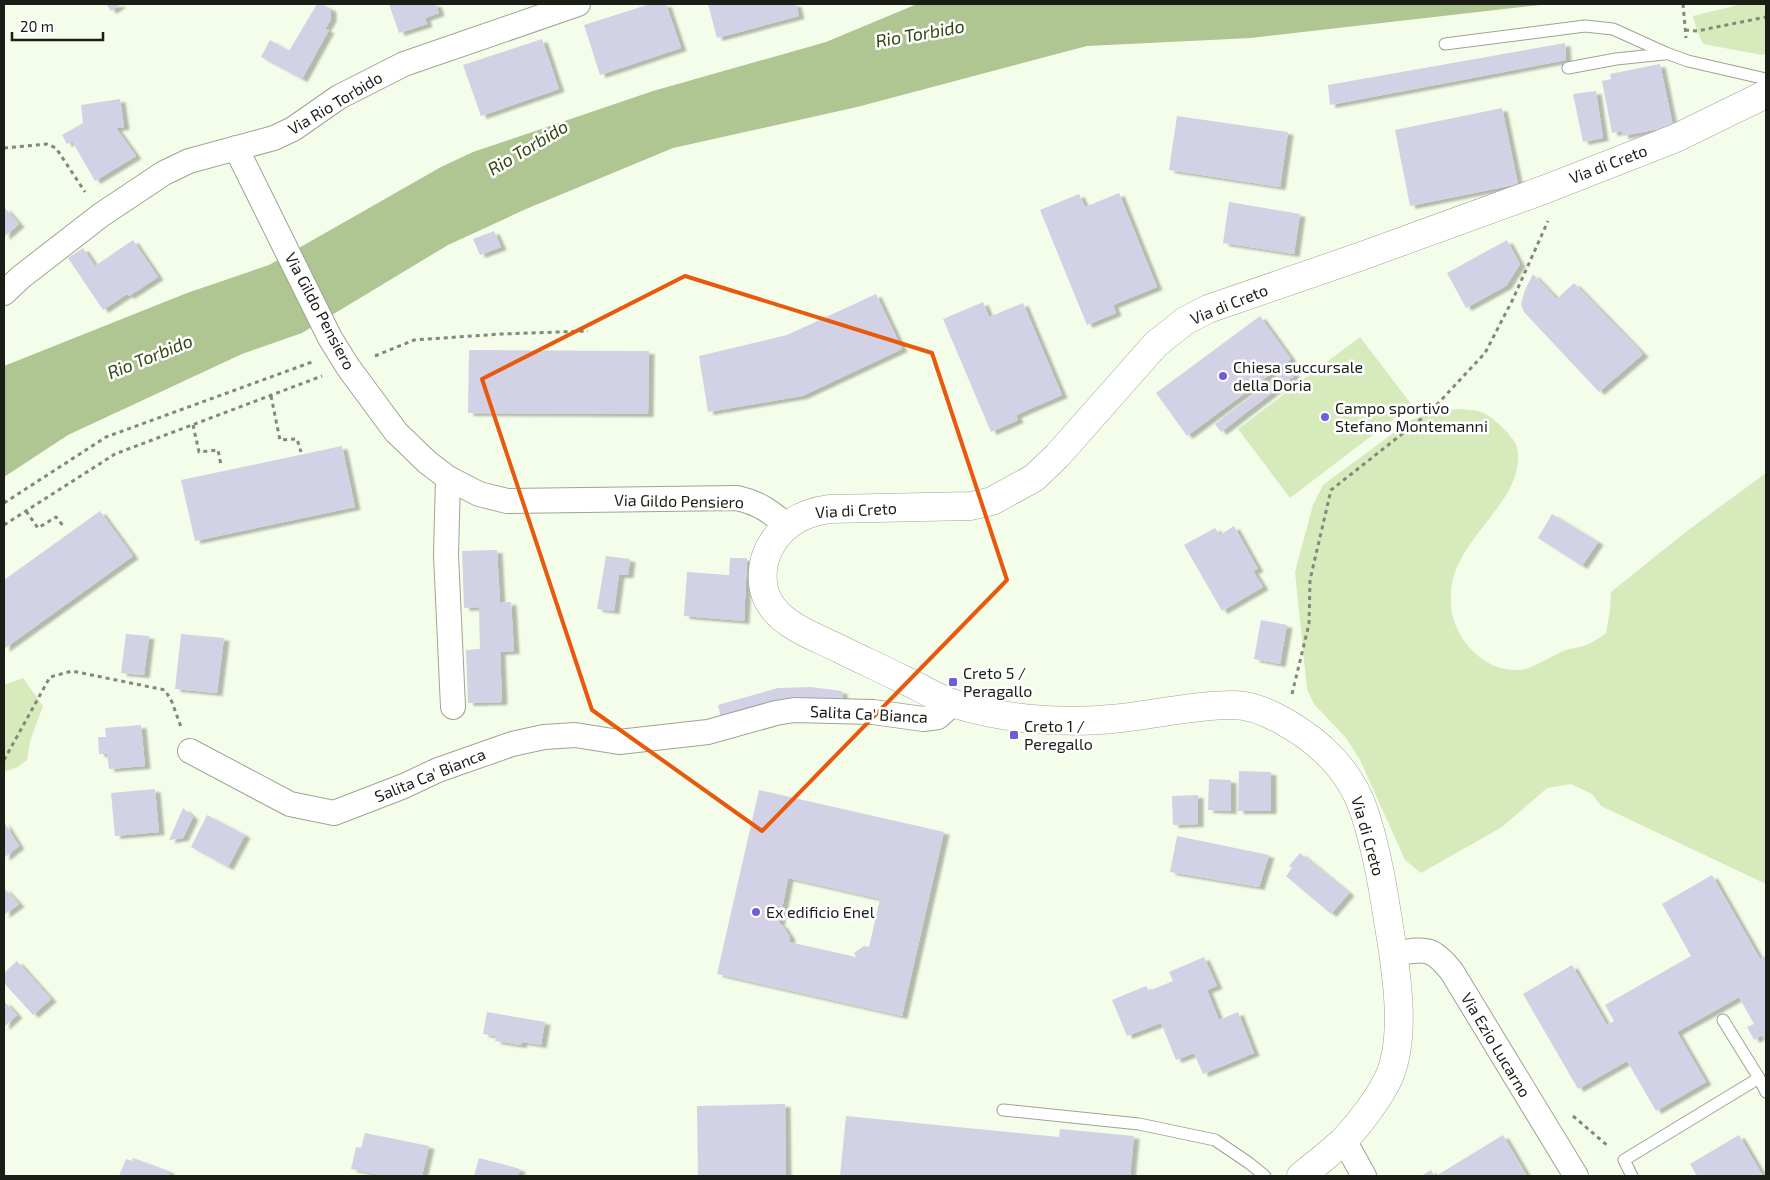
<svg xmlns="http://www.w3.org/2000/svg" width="1770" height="1180" font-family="'Exo 2',sans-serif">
<defs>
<filter id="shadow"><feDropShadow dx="5.5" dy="3" stdDeviation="1" flood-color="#0004"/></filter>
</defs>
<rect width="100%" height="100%" fill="#f4fde9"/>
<!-- green -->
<path fill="#d6eabc" d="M1742 4H1766V54L1762 55 1703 44 1697 31 1693 16Z
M1360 337 1412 405 1290 498 1238 429Z
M1461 409C1468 410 1477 410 1484 413 1492 416 1515 438 1517 447 1528 502 1450 539 1451 596 1451 603 1451 612 1453 618 1462 647 1488 672 1520 670 1532 669 1550 657 1561 652 1569 648 1579 648 1587 645 1593 642 1600 637 1606 633L1610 610 1611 592 1687 531 1766 473V884L1601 806 1592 794 1571 784 1547 788 1502 827 1421 873 1405 860 1360 760 1346 738 1314 704 1307 689 1295 572 1313 505 1323 485 1411 420 1439 411Z
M23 678 43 706 30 741 27 760 18 767 4 772V685Z"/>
<!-- water -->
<path fill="#afc592" d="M917 4H1549L1251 38 1087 46 857 107 673 148 526 209 448 245 302 333 242 354 68 435 4 477V366L187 293 269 265 441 167 473 152 653 91 826 42Z"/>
<!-- building -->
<path fill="#d2d1e6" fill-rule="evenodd" filter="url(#shadow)" d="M106 4H121L111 11Z
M317 4H321L331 9V19L325 29 329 30 302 79 261 57 270 40 289 51Z
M389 4H436L439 13 425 18 427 24 399 33Z
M650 4H666L681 48 600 75 584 25Z
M708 4H796L799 16 717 38Z
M542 39 559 89 481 116 463 65Z
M1565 43 1566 60 1330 105 1328 85Z
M1660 64 1673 126 1623 136 1622 131 1612 133 1602 81 1611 79 1610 74Z
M1596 91 1603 138 1583 142 1573 94Z
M120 99 124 127 116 128 136 156 95 181 72 141 67 144 62 135 83 123 81 105Z
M1502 108 1518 184 1410 206 1395 130Z
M1177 116 1288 132 1280 187 1169 170Z
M1119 193 1157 287 1113 305 1116 313 1087 325 1040 210 1079 194 1085 207Z
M1229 202 1300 214 1294 254 1223 243Z
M4 207 19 224 4 237Z
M494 231 501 247 480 255 473 239Z
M133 240 158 277 129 296 127 294 103 310 68 258 83 248 95 266Z
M1507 240 1520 264 1506 286 1466 308 1447 273Z
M1533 274 1557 299 1574 283 1643 354 1599 392 1524 312 1521 304 1525 290Z
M876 294 902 349 802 396 708 412 699 356 787 335Z
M983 302 989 317 1023 303 1062 395 1016 415 1018 420 991 432 943 319Z
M1260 316 1291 359 1187 436 1156 393Z
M469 350 649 351 648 414 468 413Z
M1289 367 1295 375 1221 432 1215 424Z
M342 446 355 507 195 541 181 480Z
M100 511 133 556 4 649V580Z
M1552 514 1598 542 1582 566 1538 538Z
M1234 526 1258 569 1253 571 1263 587 1222 611 1184 545 1215 528 1220 535Z
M497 550 500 603 511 602 514 651 500 652 502 702 468 703 466 650 480 649 479 607 464 608 462 551Z
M606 556 630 559 628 575H619L614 611 597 609Z
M730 558H747L744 621 684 616 687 572 729 575Z
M1261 620 1287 625 1280 664 1254 659Z
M126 634 149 636 144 675 121 673Z
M181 634 224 638 217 693 175 689Z
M811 687 842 691 843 705 722 724 718 705 778 688Z
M141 725 145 766 109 769 107 754H99L98 737H106L105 728Z
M1239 771 1271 772V811H1238Z
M1209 779 1231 780V811L1208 810Z
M155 789 159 832 115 836 111 793Z
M759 790 944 832 902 1016 717 974ZM788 878 880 899 869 947 864 946 854 953 856 957 789 942 790 937 782 925 779 924Z
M1198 795V824L1173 825 1172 796Z
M183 808 193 817 183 838 169 840Z
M207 815 245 835 228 867 191 847Z
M4 822 19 846 4 858Z
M1177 836 1269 855 1259 887 1170 872Z
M1300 853 1349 893 1331 914 1286 876 1292 868 1289 866Z
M1712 875 1760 959 1766 956V1043L1762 1035 1754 1040 1747 1027 1754 1024 1739 997 1677 1032 1706 1082 1656 1111 1627 1061 1578 1089 1523 994 1572 965 1607 1025 1614 1021 1605 1005 1691 956 1662 904Z
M4 888 19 904 4 915Z
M1204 957 1217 986 1207 990 1219 1020 1238 1012 1254 1053 1203 1074 1194 1053 1176 1060 1161 1023 1127 1036 1112 1000 1146 986 1149 991 1173 981 1169 972Z
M17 961 51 999 33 1015 4 983V973Z
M4 1001 17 1015 4 1027Z
M487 1012 545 1022 541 1045 522 1042 521 1045 495 1041 496 1036 483 1034Z
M785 1104 786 1176H698L697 1106Z
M846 1116 1059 1137 1060 1129 1134 1136 1130 1176H840Z
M365 1133 429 1146 422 1176H387L351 1169 356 1147 361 1148Z
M1503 1135 1527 1176H1436Z
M1739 1135 1763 1176H1697L1690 1164Z
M133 1158 169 1171 168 1174 172 1176H119L126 1159 132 1161Z
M479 1158 520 1169 518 1176H474Z
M1431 1170 1434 1176H1421Z"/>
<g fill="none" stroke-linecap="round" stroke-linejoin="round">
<!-- service casing -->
<g stroke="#9da592" stroke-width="13">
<path id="service" d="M1445 44 1585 26 1613 29 1666 53 1688 61 1766 79
M1568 68 1616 59 1664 54
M1759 1078 1766 1092
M1003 1110 1139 1124 1215 1140 1249 1163 1265 1176
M1632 1176 1624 1160 1759 1078 1723 1020"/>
</g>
<!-- minor casing -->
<g stroke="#9da592" stroke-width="26">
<path id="minor" d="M236 148 330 338 348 367 396 432 427 462 448 478 479 494 507 501 737 498C759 503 770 511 787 526
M4 293 21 277 101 215 164 173 189 161 274 138 293 129 339 97 404 64 578 4
M448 478 446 555 453 707
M190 751 290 804 334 813 404 786 438 770 512 744 544 737 575 735 619 742 708 732 776 713 794 710 873 712 923 719 938 717 953 703
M1393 954C1424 949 1431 945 1452 972L1576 1176
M1344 1140 1364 1176"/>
</g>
<!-- secondary casing -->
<g stroke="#9da592" stroke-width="29">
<path id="secondary" d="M1301 1176C1315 1165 1329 1154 1343 1141 1358 1126 1380 1097 1389 1077 1405 1040 1398 985 1392 945 1385 902 1379 857 1365 814 1352 773 1321 742 1283 721 1267 712 1251 705 1232 705 1187 705 1143 718 1099 720 1052 723 1000 718 955 704 936 698 918 686 900 678 880 668 860 659 840 649 818 638 788 628 773 608 759 590 760 564 771 545 785 522 805 512 830 509L971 506 992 501 1034 478 1057 456 1156 344 1185 321 1208 309 1359 257 1546 189 1676 138 1766 94"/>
</g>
<!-- path -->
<path stroke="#82887a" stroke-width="3" stroke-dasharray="4 4" stroke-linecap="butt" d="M1683 4 1686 38
M1685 30 1697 31 1766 17
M4 148 47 144 56 148 85 192
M375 356 414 340 501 334 588 331
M271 396 280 440 297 439 301 452
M193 425 199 452 218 450 221 465
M4 503 106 437 312 362
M26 511 38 528 56 517 64 527
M4 525 115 454 322 376
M1292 694 1309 624 1310 580 1331 490 1430 412 1485 353 1513 299 1548 221
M4 760 50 677 72 671 165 690 172 702 181 727
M1573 1116 1608 1146"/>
<!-- service -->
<use href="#service" stroke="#fff" stroke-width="11"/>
<!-- minor -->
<use href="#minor" stroke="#fff" stroke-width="24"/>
<!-- secondary -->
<use href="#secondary" stroke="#fff" stroke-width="28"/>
</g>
<!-- marked area -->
<path fill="none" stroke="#e8590c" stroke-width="4" stroke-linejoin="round" d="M685 276 932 353 1007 580 762 831 592 710 482 379Z"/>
<!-- markers -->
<g fill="#705ed8" stroke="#fff" stroke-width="2">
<circle cx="1223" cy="376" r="5"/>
<circle cx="1325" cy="417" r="5"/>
<rect x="948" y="677" width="10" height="10" rx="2.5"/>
<rect x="1009" y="730" width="10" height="10" rx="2.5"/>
<circle cx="756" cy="912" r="5"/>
</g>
<g text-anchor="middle" stroke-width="5" stroke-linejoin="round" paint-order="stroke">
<!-- street labels -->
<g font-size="16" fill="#1b1e17" stroke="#fff">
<text transform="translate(335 103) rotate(-31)" y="6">Via Rio Torbido</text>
<text transform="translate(1608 164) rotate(-21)" y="6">Via di Creto</text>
<text transform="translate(1229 304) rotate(-22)" y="6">Via di Creto</text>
<text transform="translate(320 311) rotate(62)" y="6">Via Gildo Pensiero</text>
<text transform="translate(679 501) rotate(1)" y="6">Via Gildo Pensiero</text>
<text transform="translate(856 510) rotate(-3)" y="6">Via di Creto</text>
<text transform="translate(869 714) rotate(3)" y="6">Salita Ca' Bianca</text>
<text transform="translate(430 775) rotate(-22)" y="6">Salita Ca' Bianca</text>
<text transform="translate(1368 836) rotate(74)" y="6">Via di Creto</text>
<text transform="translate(1496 1045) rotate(59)" y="6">Via Ezio Lucarno</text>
</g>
<!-- poi labels -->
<g font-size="16" fill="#1b1e17" stroke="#fff" text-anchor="start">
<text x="1233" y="373">Chiesa succursale<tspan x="1233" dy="18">della Doria</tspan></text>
<text x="1335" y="414">Campo sportivo<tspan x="1335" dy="18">Stefano Montemanni</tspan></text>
<text x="963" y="679">Creto 5 /<tspan x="963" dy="18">Peragallo</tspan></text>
<text x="1024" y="732">Creto 1 /<tspan x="1024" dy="18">Peregallo</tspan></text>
<text x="766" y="918">Ex edificio Enel</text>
</g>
<!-- water labels -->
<g font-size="18" font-style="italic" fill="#33470e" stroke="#fff">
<text transform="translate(920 34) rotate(-10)" y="6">Rio Torbido</text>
<text transform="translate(528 148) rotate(-31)" y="6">Rio Torbido</text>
<text transform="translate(150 357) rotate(-22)" y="6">Rio Torbido</text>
</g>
</g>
<!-- border -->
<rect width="1770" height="1180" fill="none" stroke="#1b1e17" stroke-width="10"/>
<!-- scale -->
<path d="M12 32v8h91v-8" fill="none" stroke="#1b1e17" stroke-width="2.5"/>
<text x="20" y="32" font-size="15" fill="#1b1e17" stroke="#ffffff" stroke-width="4" paint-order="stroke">20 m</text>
</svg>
